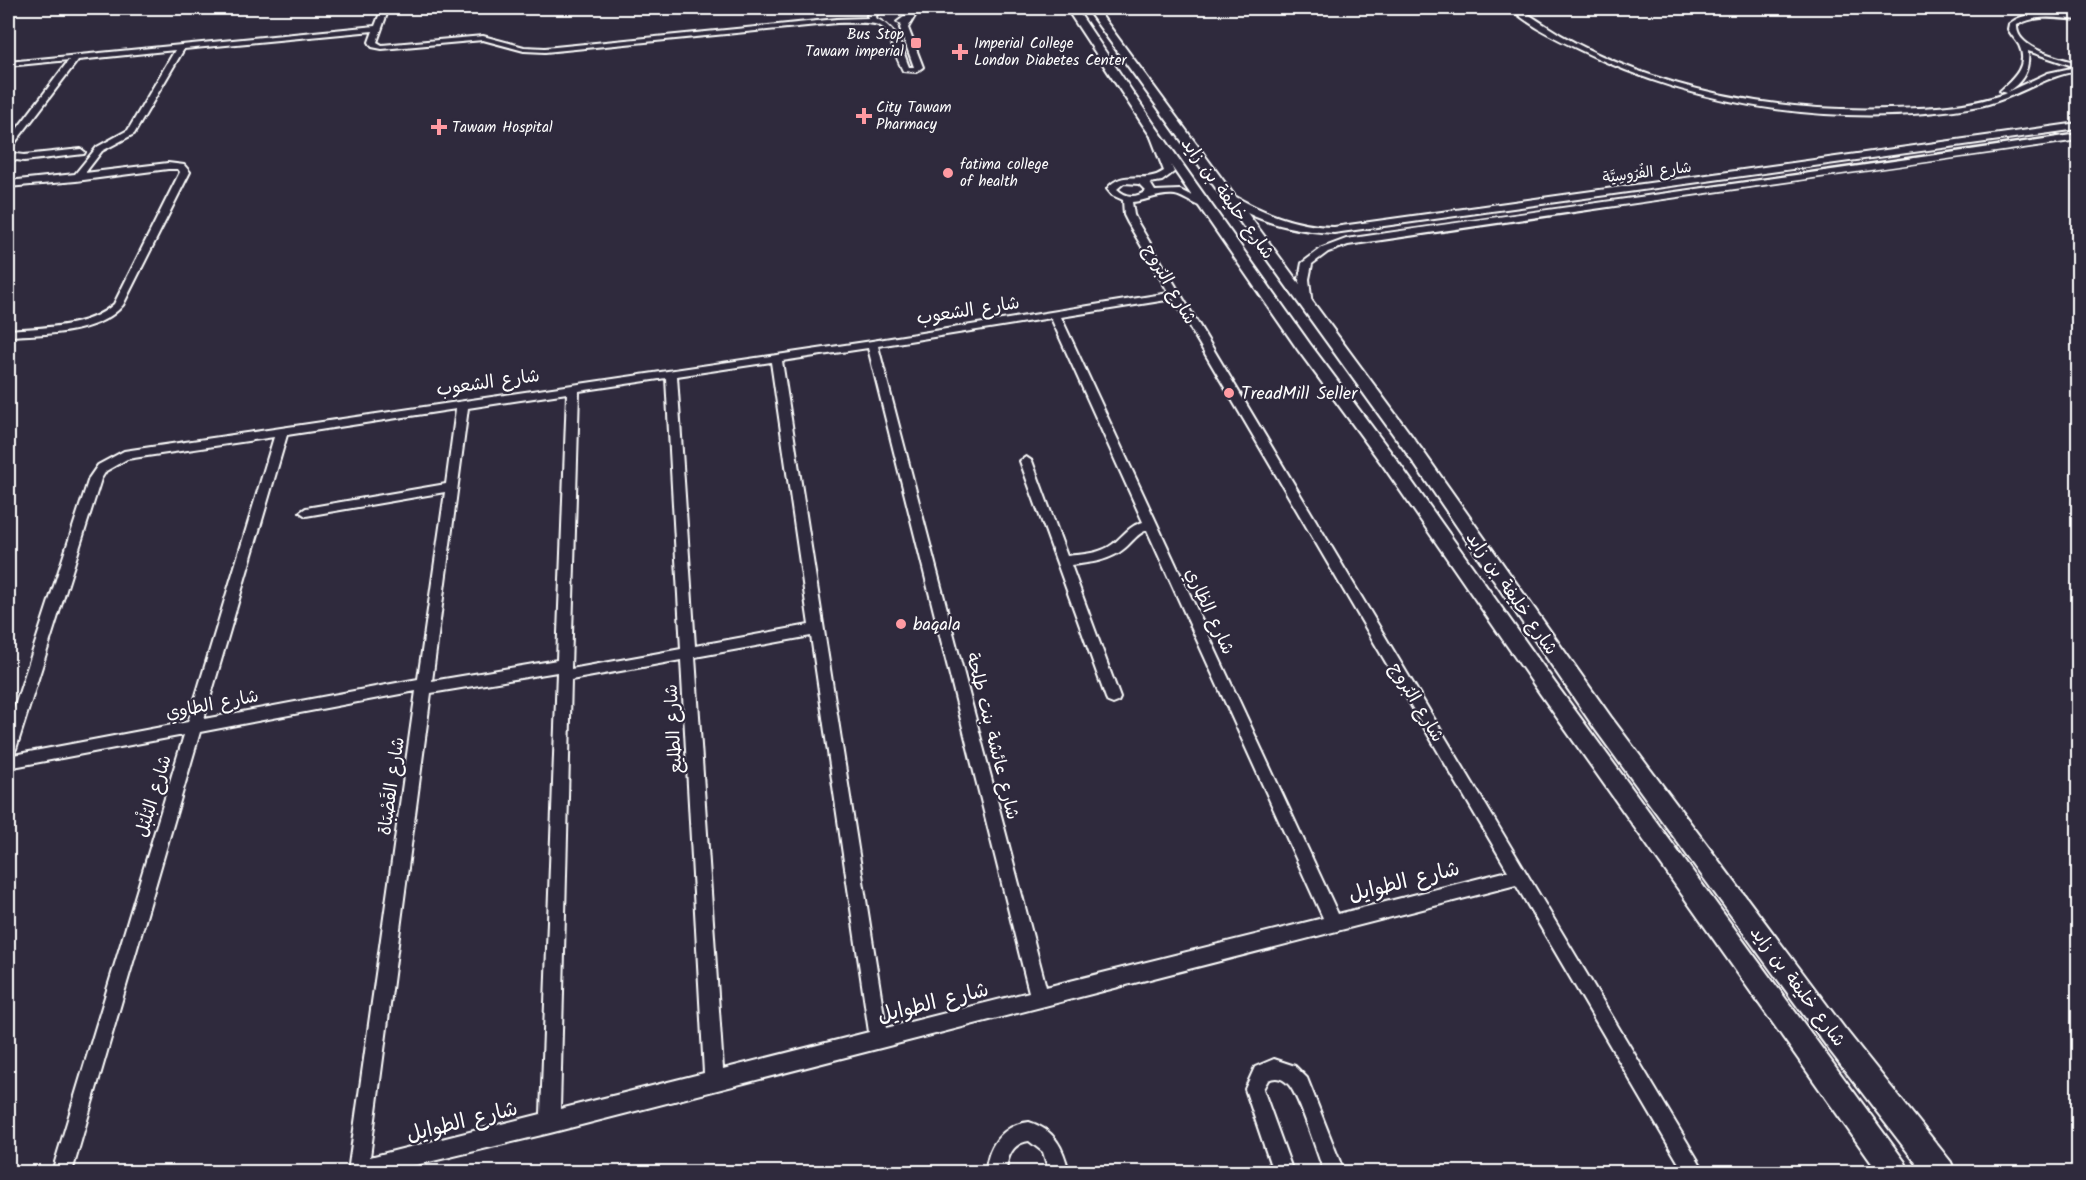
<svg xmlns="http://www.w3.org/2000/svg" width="2086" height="1180" font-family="Kalam,'Playpen Sans Arabic',sans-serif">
<rect width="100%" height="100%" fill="#2f2a3d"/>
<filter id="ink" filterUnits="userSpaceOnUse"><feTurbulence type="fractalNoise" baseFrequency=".0167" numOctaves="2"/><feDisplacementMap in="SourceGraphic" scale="12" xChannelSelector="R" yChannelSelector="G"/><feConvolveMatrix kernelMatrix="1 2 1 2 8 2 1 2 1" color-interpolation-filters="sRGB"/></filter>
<g filter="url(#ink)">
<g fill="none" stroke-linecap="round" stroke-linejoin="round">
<!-- minor casing -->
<g stroke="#fff" stroke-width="4">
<path id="minor" d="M382 8H389L377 42 382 45 483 36 524 47 545 48 837 19 868 18 867 15 872 9 889 8 878 13 875 18C897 27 901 46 909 67H914L900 28 902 24 897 22 908 14 896 8H906L916 14 908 28 923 67 916 72 903 71C880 23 897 22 837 23L545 52 524 51 483 40 382 49 372 47 369 42 373 31 184 49 134 134 102 151 85 173 168 163 184 165 190 172 123 305C98 335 44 334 8 336V330C43 327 86 329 114 304L180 172 178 169H168L76 181 8 187V181L75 174 97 147 128 130 175 50 78 60 11 148 8 149V141L69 60 8 66V62L375 26Z
M1510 8H1518C1532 16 1546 26 1561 35 1659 91 1779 113 1891 109 1928 108 1968 107 2004 94L2006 93 2000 91C2013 79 2029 66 2019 45 2016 40 2011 35 2008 29L2009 24C2028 9 2056 13 2078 16V20C2057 18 2036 14 2017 25 2015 49 2061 58 2078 63V71C2043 76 2015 99 1980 106 1848 129 1701 110 1580 50 1557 39 1530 26 1510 8ZM2028 51 2076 67 2048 73 2007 92C2023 82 2030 70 2028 51Z
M2078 123V129L1334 233C1296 231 1250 222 1221 195L1229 193C1263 213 1295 226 1334 227Z
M1155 134 1159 137 1174 172 1162 181 1150 183 1155 191 1180 190 1211 205C1200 212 1187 197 1175 195 1160 193 1146 201 1132 202L1134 215 1138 223 1705 1172H1684L1516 885 550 1133 387 1172H348L416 691 200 732 72 1172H52L184 735 8 768V756L188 722 274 437 127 459 106 471 101 479 16 749 13 754 8 755V727L89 478 98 465 124 451 872 341 1169 293 1128 223 1124 215 1123 200 1112 195 1107 189C1122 168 1144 185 1164 171L1151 137ZM1124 183 1139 184 1146 191C1136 198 1126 198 1117 189ZM1173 299 1508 871 1338 914 1061 317ZM1051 318 1143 522C1129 526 1124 535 1113 544 1100 554 1083 554 1067 556L1032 461 1026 457 1020 461 1106 698 1108 702 1113 704 1118 702 1120 698 1071 565C1090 563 1110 561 1125 548 1133 541 1137 534 1147 530L1323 918 1046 987 878 346ZM868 348 1029 992 886 1028 782 361ZM771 362 809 625 695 646 677 376ZM666 378 681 649 571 669 579 391ZM567 393 557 660 432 681 468 408ZM456 409 446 484 306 508 300 512 306 516 445 492 418 679 204 719 287 435ZM811 636 869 1032 723 1069 695 657ZM681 660 704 1073 560 1109 571 680ZM557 672 541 1114 370 1157 431 693Z
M2078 134V140C1835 176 1591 208 1348 245L1328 252 1312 264 1309 279 1312 307 1307 310 1302 307 1299 279 1302 263 1322 248 1346 239C1590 203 1834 171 2078 134Z
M81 149 85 152 84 154 24 161 8 159V153L24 155Z
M1274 1059 1295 1066 1307 1078 1344 1172H1324C1317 1153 1300 1098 1289 1085 1283 1078 1276 1076 1268 1080L1263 1089 1293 1172H1273L1245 1089 1255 1067Z
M1029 1122C1055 1130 1063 1147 1069 1172H1049L1043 1152 1029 1141C1012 1143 1007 1158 1006 1172H986C987 1147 1002 1125 1029 1122Z"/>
</g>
<!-- highway casing -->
<g stroke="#fff" stroke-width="4">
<path id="highway" d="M1066 8H1076L1154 124 1310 344 1396 459 1555 683 1905 1162 1909 1172H1878L1541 695 1384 467 1298 350 1143 125Z
M1086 8H1096L1425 454 1611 717 1845 1029 1951 1162 1955 1172H1923L1827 1047 1595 729 1413 462Z"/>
</g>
<!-- minor -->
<use href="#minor" fill="#2f2a3d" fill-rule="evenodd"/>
<!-- highway -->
<use href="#highway" fill="#2f2a3d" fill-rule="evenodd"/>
</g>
</g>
<!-- markers -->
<g fill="#ff9aa2" stroke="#2f2a3d" stroke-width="2">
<rect x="910" y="37" width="12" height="12" rx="3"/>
<path d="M957 43h6v6h6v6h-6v6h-6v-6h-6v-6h6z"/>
<path d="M861 107h6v6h6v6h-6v6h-6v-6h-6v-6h6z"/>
<path d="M436 118h6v6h6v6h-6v6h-6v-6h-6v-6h6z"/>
<circle cx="948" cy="173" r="6"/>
<circle cx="1229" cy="393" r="6"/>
<circle cx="901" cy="624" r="6"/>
</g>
<g text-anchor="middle" stroke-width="4.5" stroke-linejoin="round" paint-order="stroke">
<!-- far-poi labels -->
<g font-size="15" fill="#fff" stroke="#2f2a3d" text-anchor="start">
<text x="904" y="39" text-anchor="end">Bus Stop<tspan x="904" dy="17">Tawam imperial</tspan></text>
<text x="974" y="48">Imperial College<tspan x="974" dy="17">London Diabetes Center</tspan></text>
<text x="876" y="112">City Tawam<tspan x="876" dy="17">Pharmacy</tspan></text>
<text x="452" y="132">Tawam Hospital</text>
<text x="960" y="169">fatima college<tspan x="960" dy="17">of health</tspan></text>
</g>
<!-- far-street labels -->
<g font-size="15" fill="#fff" stroke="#2f2a3d">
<text transform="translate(1647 172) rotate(-7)" y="5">شارع الفُرُوسِيَّة</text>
</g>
<!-- street labels -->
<g font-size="18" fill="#fff" stroke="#2f2a3d">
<text transform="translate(1228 198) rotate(54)" y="6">شارع خليفة بن زايد</text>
<text transform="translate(1170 284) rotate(60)" y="6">شارع البُروج</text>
<text transform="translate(968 310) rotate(-9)" y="6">شارع الشعوب</text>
<text transform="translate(488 382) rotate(-8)" y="6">شارع الشعوب</text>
<text transform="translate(1512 593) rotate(55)" y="6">شارع خليفة بن زايد</text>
<text transform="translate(1210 611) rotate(65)" y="6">شارع الظاري</text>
<text transform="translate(1417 702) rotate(59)" y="6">شارع البُروج</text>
<text transform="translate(212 704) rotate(-11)" y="6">شارع الطاوي</text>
<text transform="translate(673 729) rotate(-93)" y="6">شارع الطليع</text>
<text transform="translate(993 736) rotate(76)" y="6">شارع عائشة بنت طلحة</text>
<text transform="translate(391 786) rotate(-82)" y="6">شارع القَصْبَاة</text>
<text transform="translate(153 796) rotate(-73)" y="6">شارع البُلْبُل</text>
<text transform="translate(1798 986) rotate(53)" y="6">شارع خليفة بن زايد</text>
</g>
<!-- poi labels -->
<g font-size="18" fill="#fff" stroke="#2f2a3d" text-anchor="start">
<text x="1241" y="399">TreadMill Seller</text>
<text x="913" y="630">baqala</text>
</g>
<!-- near-street labels -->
<g font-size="21" fill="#fff" stroke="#2f2a3d">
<text transform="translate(1404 881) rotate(-14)" y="7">شارع الطوايل</text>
<text transform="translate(933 1002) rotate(-14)" y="7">شارع الطوايل</text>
<text transform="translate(462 1121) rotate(-14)" y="7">شارع الطوايل</text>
</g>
</g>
<!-- margin -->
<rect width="2086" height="1180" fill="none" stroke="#2f2a3d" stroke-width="30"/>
<rect x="15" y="15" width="2056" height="1150" fill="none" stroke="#fff" stroke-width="2" filter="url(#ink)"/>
</svg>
